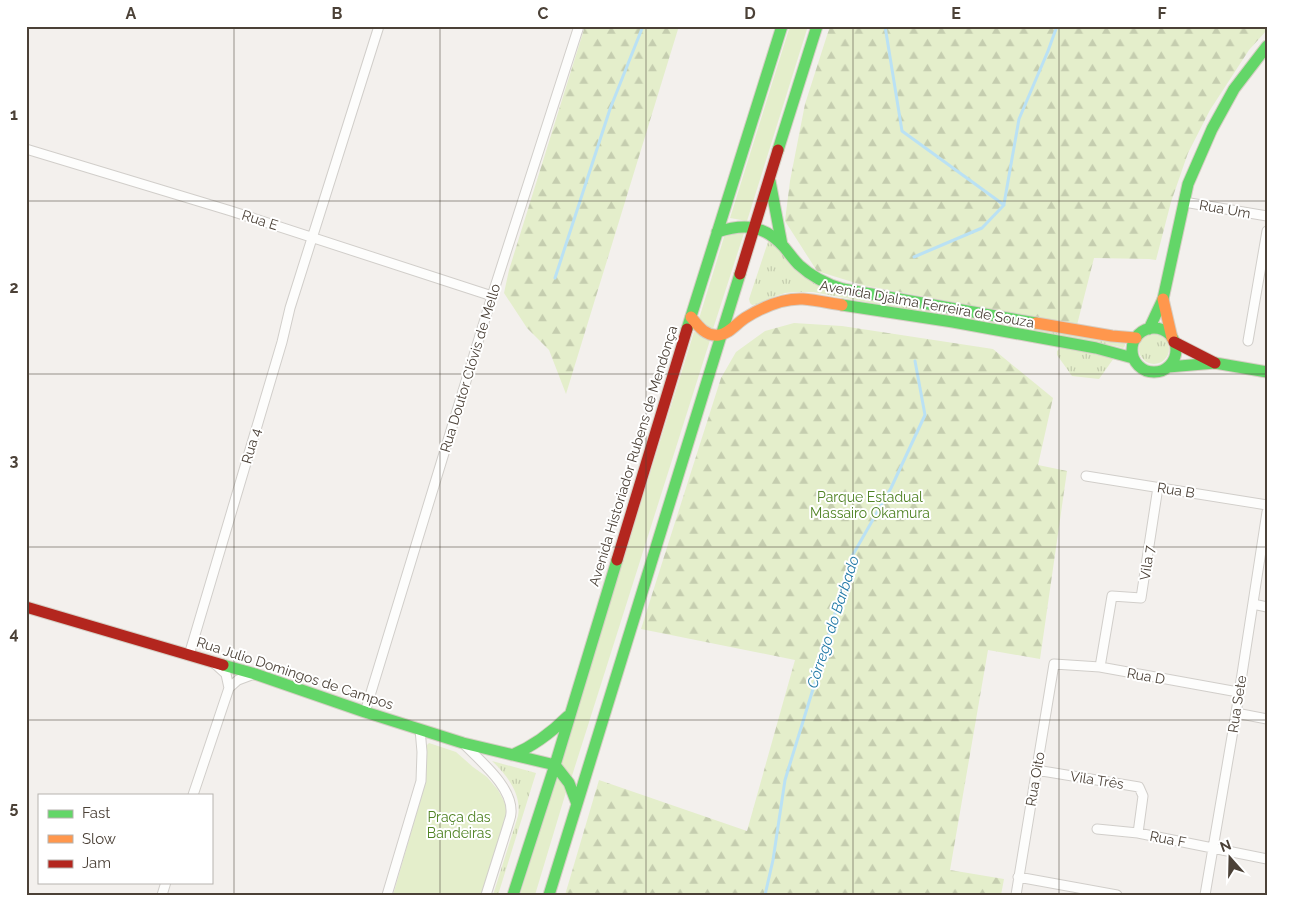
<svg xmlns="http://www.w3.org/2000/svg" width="1293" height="921" font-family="Raleway,sans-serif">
<defs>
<pattern id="grass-tufts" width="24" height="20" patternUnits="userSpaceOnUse" patternTransform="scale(1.25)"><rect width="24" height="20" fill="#e4eecb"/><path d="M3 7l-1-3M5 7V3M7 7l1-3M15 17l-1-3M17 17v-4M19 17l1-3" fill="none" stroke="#c5cdaf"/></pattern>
<pattern id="forest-firs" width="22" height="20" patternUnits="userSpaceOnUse" patternTransform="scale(1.25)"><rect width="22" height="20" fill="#e4eecb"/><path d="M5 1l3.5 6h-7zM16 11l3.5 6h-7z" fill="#c5cdaf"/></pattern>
</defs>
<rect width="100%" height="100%" fill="#f3f0ed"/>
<!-- grass -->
<path fill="url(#grass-tufts)" d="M771 240 802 274 950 314 949 316 910 310 813 292H794L785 293 776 296 758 304 752 305 750 303 749 299 768 242Z
M964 316 1122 342 1125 344V346L1123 348 1116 346 964 318Z
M1139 349a15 15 0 1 1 30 0a15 15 0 1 1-30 0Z
M1060 348H1063L1114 358 1099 379 1072 376 1057 355V351Z
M492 761 536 773 498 895H493L518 816C522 794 507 775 492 761Z"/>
<!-- forest -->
<path fill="url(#forest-firs)" d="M585 26H679L566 394 549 350 527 328 504 293 509 270Z
M830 26H1267V30L1249 50 1210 110 1188 153 1171 202 1156 260 1149 259 1094 258 1077 325 862 285 817 271 785 221 790 181 805 104Z
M794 323 842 326 993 349 1053 398 1038 465 1067 471 1040 659 988 650 950 870 1004 879 1001 895H565L599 780 747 831 795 660 641 629 721 378 736 352 765 331Z"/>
<!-- green -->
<path fill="#e4eecb" d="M790 26H808L747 221 730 218Z
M745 230 712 332 698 322 725 234Z
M694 332 711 337 571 779 560 764Z
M429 743 456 752 473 767 487 777 498 790 504 801 508 814 483 895H393L425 784V750L427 745Z
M557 775 562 780 566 792 535 895H520Z"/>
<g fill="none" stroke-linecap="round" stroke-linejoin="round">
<!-- stream -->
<path stroke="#bae1f4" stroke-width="3" d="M885 26 902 131 1004 205 982 228 914 257
M1004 204 1019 119 1048 51 1057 26
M555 278 610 109 643 26
M765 895 773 860 785 780 817 676 851 558 891 488 925 415 915 361"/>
<!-- street casing -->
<g stroke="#d1ceca" stroke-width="11">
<path id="street" d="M26 149 231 211 492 296
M1184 202 1267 216
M1248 341 1267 231
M1086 476 1267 505
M1253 604 1267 607
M189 655 282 342 290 308 379 26
M1100 667 1112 596 1141 598 1158 487
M229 688 238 680 254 674
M365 712 492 296 579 26
M1236 713 1267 719
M463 743C480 761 513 787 511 813 511 817 509 821 508 825L486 895
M1036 770 1139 787 1143 796 1138 833
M193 795 229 688 226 674 215 664
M1097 829 1138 833 1267 859
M1018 877 1117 895
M162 895 166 882
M387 895 421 781 422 752 420 729
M1016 895 1054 664 1100 667 1238 692
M1205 895 1236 713 1267 512"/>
</g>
<!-- fast casing -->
<g stroke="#d5cec4" stroke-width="13">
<path id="fast" d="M778 150 817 26
M770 181 782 245
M717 232C745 223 764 225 784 247 789 253 793 259 799 265 812 277 826 284 843 289L1036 323
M842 305 953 322 1096 348 1133 358
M1132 350a22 22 0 1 1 44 0a22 22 0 1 1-44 0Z
M687 329 782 26
M1149 329 1163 299 1188 184 1212 129 1234 89 1267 46
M1168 367 1215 363 1267 372
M223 665 255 674 365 712 463 743 555 765 569 783 577 804
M512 755C534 746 551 733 568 716
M513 895 555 765 617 560
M549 895 740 274"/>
</g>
<!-- slow casing -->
<g stroke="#d5cec4" stroke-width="13">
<path id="slow" d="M1163 299 1172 338
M691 317C698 326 706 337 719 335 729 334 737 323 745 318 761 308 783 298 803 299 816 300 829 303 842 305
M1036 323 1112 336 1136 338"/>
</g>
<!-- jam casing -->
<g stroke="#d5cec4" stroke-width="13">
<path id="jam" d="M740 274 778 150
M1174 342 1215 363
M617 560 687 329
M26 607 223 665"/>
</g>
<!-- street -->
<use href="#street" stroke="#fdfdfc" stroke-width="9"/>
<!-- fast -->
<use href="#fast" stroke="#63d668" stroke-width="11"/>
<!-- slow -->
<use href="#slow" stroke="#ff974d" stroke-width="11"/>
<!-- jam -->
<use href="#jam" stroke="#b3261e" stroke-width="11"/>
</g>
<!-- grid -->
<path fill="none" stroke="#4b4137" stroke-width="1" stroke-opacity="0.55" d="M234 26V895M440 26V895M646 26V895M853 26V895M1059 26V895M26 201H1267M26 374H1267M26 547H1267M26 720H1267"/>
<g text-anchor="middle" stroke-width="4" stroke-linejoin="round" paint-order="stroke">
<!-- street labels -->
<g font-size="14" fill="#4b4137" stroke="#fff">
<text transform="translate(1225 209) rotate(10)" y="5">Rua Um</text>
<text transform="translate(260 220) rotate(18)" y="5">Rua E</text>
<text transform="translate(927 304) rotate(10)" y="5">Avenida Djalma Ferreira de Souza</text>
<text transform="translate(470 368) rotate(-73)" y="5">Rua Doutor Clóvis de Mello</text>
<text transform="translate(251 446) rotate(-74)" y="5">Rua 4</text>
<text transform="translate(633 456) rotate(-73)" y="5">Avenida Historiador Rubens de Mendonça</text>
<text transform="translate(1176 490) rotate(9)" y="5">Rua B</text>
<text transform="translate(1147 563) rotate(-82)" y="5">Vila 7</text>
<text transform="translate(295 673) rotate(18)" y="5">Rua Julio Domingos de Campos</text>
<text transform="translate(1146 676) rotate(10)" y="5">Rua D</text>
<text transform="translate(1237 704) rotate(-81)" y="5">Rua Sete</text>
<text transform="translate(1035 779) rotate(-80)" y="5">Rua Oito</text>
<text transform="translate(1097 780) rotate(9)" y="5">Vila Três</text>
<text transform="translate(1168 839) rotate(11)" y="5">Rua F</text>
</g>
<!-- park labels -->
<g font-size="14" fill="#508324" stroke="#fff">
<text x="870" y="502">Parque Estadual<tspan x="870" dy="16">Massairo Okamura</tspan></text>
<text x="459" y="822">Praça das<tspan x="459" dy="16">Bandeiras</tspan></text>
</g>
<!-- water labels -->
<g font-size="15" font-style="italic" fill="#237aa7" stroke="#fff">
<text transform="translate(833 622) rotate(-72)" y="5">Córrego do Barbado</text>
</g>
</g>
<!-- border -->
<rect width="1293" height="921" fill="none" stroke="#ffffff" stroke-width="55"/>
<!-- legend -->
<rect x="38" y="794" width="175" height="90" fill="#ffffff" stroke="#b7b3af"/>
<rect x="48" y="810" width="25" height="8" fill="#63d668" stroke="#b7b3af"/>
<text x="82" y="818" font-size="15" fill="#4b4137">Fast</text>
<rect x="48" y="835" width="25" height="8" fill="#ff974d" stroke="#b7b3af"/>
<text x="82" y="844" font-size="15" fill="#4b4137">Slow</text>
<rect x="48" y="860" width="25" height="8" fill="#b3261e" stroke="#b7b3af"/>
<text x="82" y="868" font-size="15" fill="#4b4137">Jam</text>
<!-- north arrow -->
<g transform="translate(1230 858) rotate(340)" stroke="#ffffff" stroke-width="4" paint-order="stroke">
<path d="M0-4L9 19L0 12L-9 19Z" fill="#4b4137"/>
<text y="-8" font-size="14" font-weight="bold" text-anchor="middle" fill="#4b4137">N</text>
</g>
<rect x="28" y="28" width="1238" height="866" fill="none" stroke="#4b4137" stroke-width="2"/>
<g font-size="16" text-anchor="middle" font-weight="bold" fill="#4b4137">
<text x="131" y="19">A</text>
<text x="337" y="19">B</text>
<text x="543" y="19">C</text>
<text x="750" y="19">D</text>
<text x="956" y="19">E</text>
<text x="1162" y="19">F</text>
<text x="14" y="120">1</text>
<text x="14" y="293">2</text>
<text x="14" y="466">3</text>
<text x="14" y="639">4</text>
<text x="14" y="813">5</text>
</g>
</svg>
